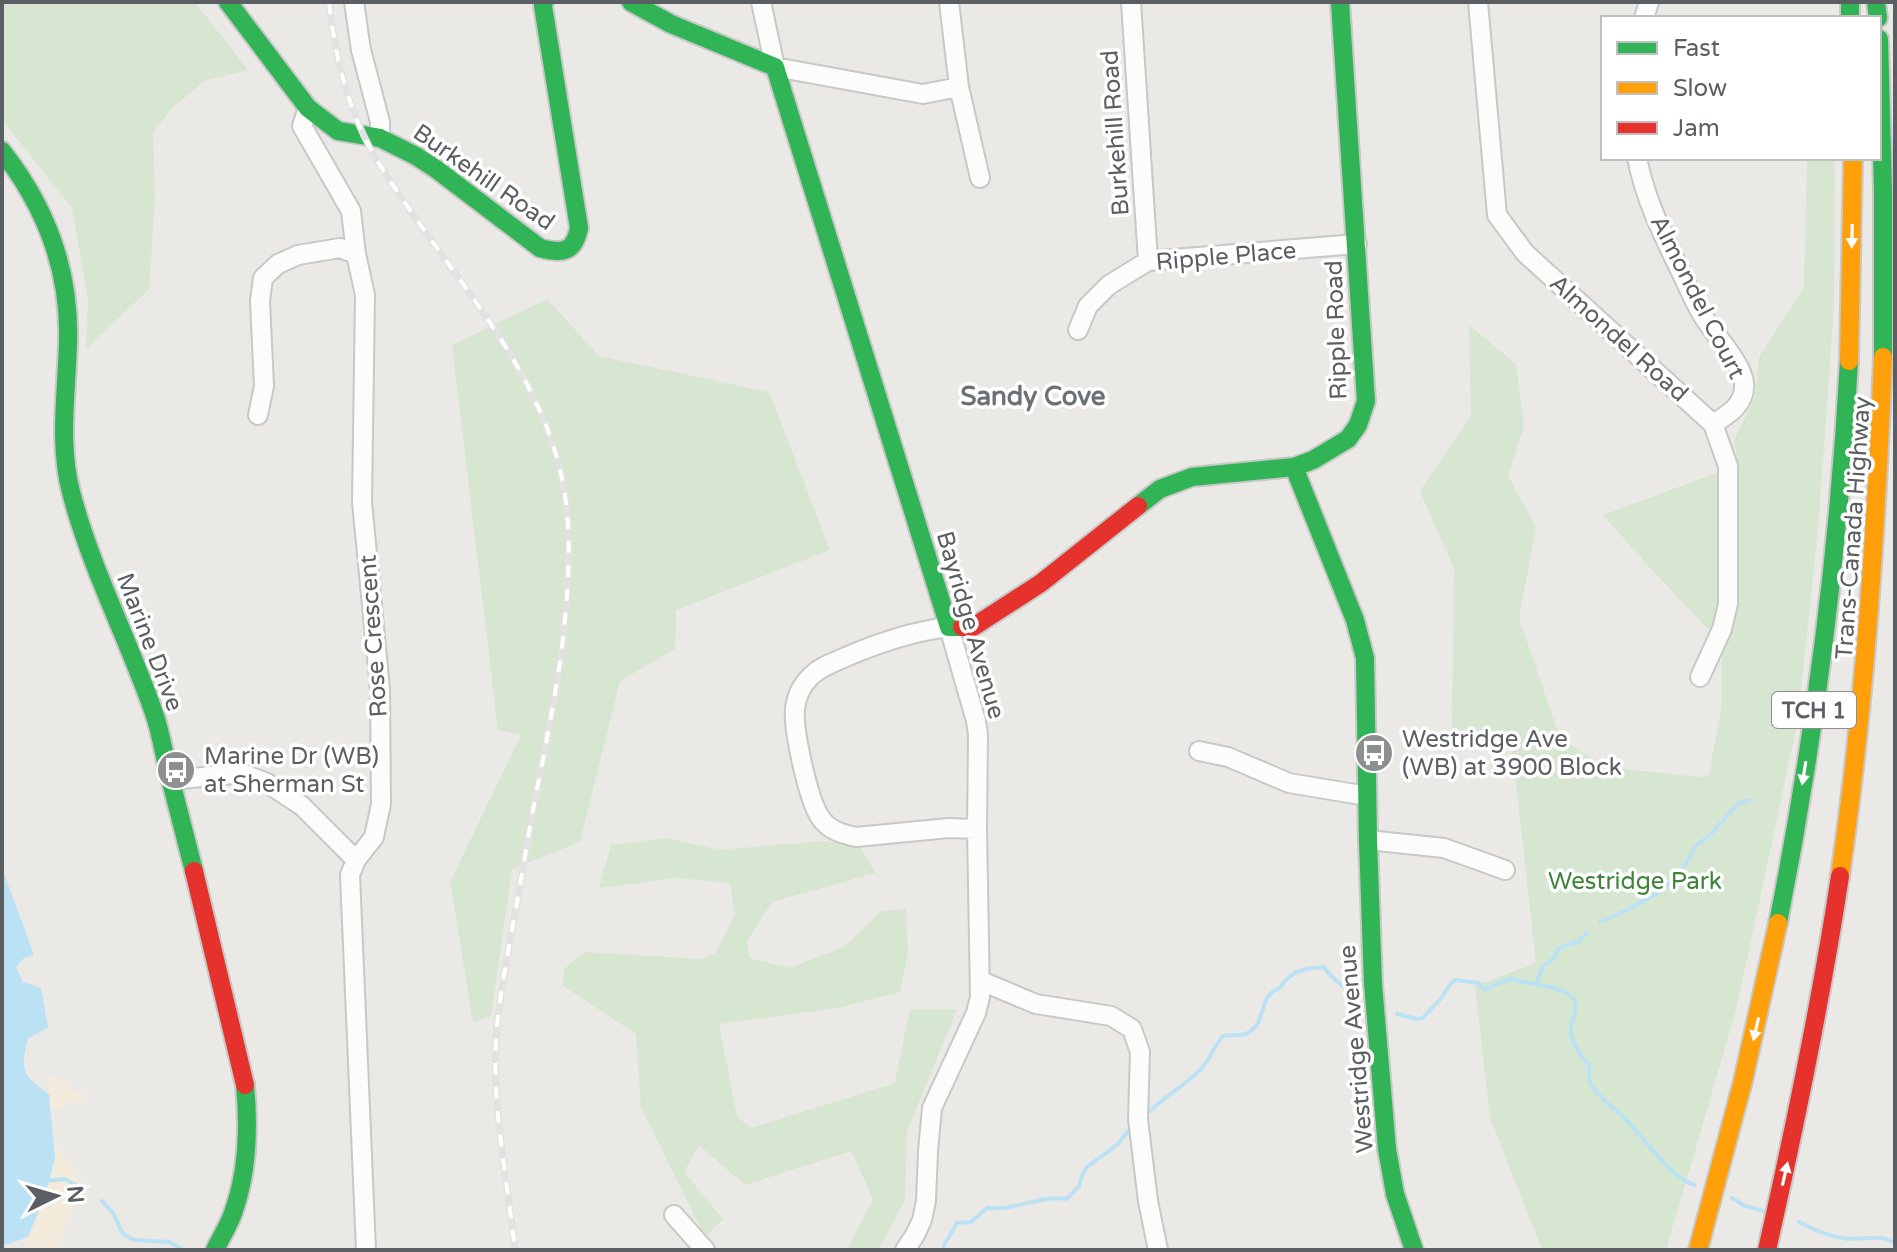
<svg xmlns="http://www.w3.org/2000/svg" width="1897" height="1252" font-family="'Varela Round',sans-serif">
<rect width="100%" height="100%" fill="#ebe9e5"/>
<!-- green -->
<path fill="#d6e6d1" d="M2 2H195L248 70 205 81 172 108 153 132 155 198 149 289 86 349 88 301 72 208 2 120Z
M1807 158H1835L1834 307 1818 528 1798 720 1736 1010 1666 1250H1542L1490 1117 1475 986 1536 963 1513 755 1511 749 1452 735 1454 569 1420 491 1471 416 1469 325 1516 364 1524 426 1508 476 1536 527 1519 618 1559 735 1581 752 1612 768 1702 777 1709 775 1722 704V644L1651 569 1603 515 1738 465 1734 440 1755 398 1759 357 1804 288Z
M547 299 599 356 769 392 830 550 676 610 675 649 620 681 580 842 512 869 491 1016 473 1022 450 882 521 735 498 730 452 345Z
M668 838 718 850 826 841 861 848 875 873 772 902 747 941 749 958 790 968 844 947 881 911 906 909 908 953 900 992 838 1008 719 1024 737 1117 752 1128 895 1083 910 1009H957L907 1132 905 1201 878 1250H847L873 1199 851 1151 745 1185 699 1145 684 1172 723 1219 705 1237 641 1108 636 1034 562 985 565 968 585 952 701 959 715 954 735 915 730 883 677 878 599 888 611 845Z"/>
<!-- sand -->
<path fill="#f2ebdb" d="M47 1076 61 1079 75 1092 84 1093 87 1101 68 1103 61 1109H54L46 1121C46 1105 50 1091 47 1076Z
M46 1136C64 1151 68 1166 82 1182L57 1250H32L27 1242 22 1239Z"/>
<!-- water -->
<path fill="#bae1f4" d="M2 868 34 955 24 958 16 967 23 982 41 988 48 1028 28 1038C20 1070 22 1075 49 1094L55 1158 44 1199 28 1237 2 1246Z"/>
<g fill="none" stroke-linecap="round" stroke-linejoin="round">
<!-- stream -->
<path stroke="#bae1f4" stroke-width="4" d="M1600 922 1627 910 1659 892 1678 876 1697 845 1708 837 1738 804 1750 800
M1536 984 1543 966 1553 959 1559 948 1579 941 1587 933
M1397 1014 1417 1019 1423 1018 1442 997 1451 983 1456 980 1478 983 1484 989C1495 987 1502 980 1512 979 1530 985 1551 984 1567 993 1585 1004 1569 1019 1571 1033 1572 1044 1582 1058 1589 1065 1589 1074 1588 1082 1594 1089 1603 1100 1616 1110 1626 1120 1645 1139 1670 1177 1694 1185
M1150 1111C1166 1095 1186 1085 1201 1069 1210 1060 1213 1047 1223 1036 1231 1034 1241 1037 1248 1033 1261 1025 1261 1012 1266 1000 1269 992 1274 992 1279 988 1283 985 1284 981 1288 978 1298 969 1311 968 1324 967 1329 976 1348 991 1357 995
M45 1181 64 1179 81 1187
M1732 1198 1745 1206 1764 1211
M102 1201 113 1213 123 1234 134 1240 169 1242 183 1250
M1799 1222C1813 1229 1827 1236 1843 1238 1863 1242 1875 1232 1895 1243
M943 1250 944 1245 957 1223 971 1222 987 1208C1015 1211 1039 1195 1067 1199L1079 1186 1083 1173 1087 1167 1118 1144 1128 1131"/>
<!-- street casing -->
<g stroke="#c7c8c7" stroke-width="22">
<path id="street" d="M354 2 361 50 380 122V138
M761 2 775 67 923 94 959 87 949 2
M1131 2 1148 261
M1478 2 1497 215 1525 253 1713 424 1728 466V604L1722 629 1700 677
M1644 18 1649 2
M959 87 980 178
M308 108 302 126 351 211 356 254 365 295 362 502 380 689 381 804 374 837 356 860 350 875 366 1250
M1637 158C1645 199 1663 235 1681 272 1688 286 1694 302 1703 316 1713 333 1743 364 1744 383 1746 404 1729 414 1713 424
M1078 330 1088 306 1109 285 1148 261 1357 244
M258 415 264 386 260 301 263 278 278 264 298 255 340 248 356 254
M1199 751 1228 757 1289 783 1367 796
M172 780 241 773 267 783 302 806 356 860
M1368 840 1444 848 1505 870
M981 981 1036 1004 1111 1016 1132 1029 1140 1052 1138 1119 1148 1201 1158 1250
M674 1215 705 1250
M905 1250 915 1235 922 1220 926 1201 928 1151 932 1108 976 1013 980 997 977 829 978 735 976 721 949 627C914 631 881 642 848 656 835 662 821 666 811 676 802 685 796 697 795 709 793 730 808 799 820 817 828 830 842 834 856 837L949 828 977 829"/>
</g>
<!-- fast casing -->
<g stroke="#c7c8c7" stroke-width="22">
<path id="fast" d="M228 2 308 108 338 131 380 138 416 156 436 169 540 248C562 254 574 253 579 228L543 6 544 2
M631 2 671 24 775 67 949 627H962
M1850 2V18
M1876 2 1878 18
M1879 39 1883 191V357
M2 151C46 207 70 269 68 341 67 391 58 442 71 492 91 569 128 638 154 713 160 730 163 748 167 766 176 801 185 836 194 871
M1294 467 1355 620 1365 658 1368 840 1373 984 1387 1149 1395 1194 1414 1250
M1138 506 1160 489 1192 477 1294 467 1313 460 1348 439 1358 425 1366 401 1340 2
M1778 923C1815 737 1839 550 1849 361
M215 1250C221 1237 230 1224 234 1210 248 1170 249 1127 245 1085"/>
</g>
<!-- slow casing -->
<g stroke="#c7c8c7" stroke-width="22">
<path id="slow" d="M1849 361 1853 158
M1840 876C1865 704 1876 531 1883 357
M1698 1250 1743 1081 1778 923"/>
</g>
<!-- jam casing -->
<g stroke="#c7c8c7" stroke-width="22">
<path id="jam" d="M962 627H973L1041 583 1138 506
M194 871 245 1085
M1767 1250C1795 1126 1821 1002 1840 876"/>
</g>
<!-- street -->
<use href="#street" stroke="#fcfcfb" stroke-width="18"/>
<!-- fast -->
<use href="#fast" stroke="#30b455" stroke-width="18"/>
<!-- slow -->
<use href="#slow" stroke="#ff9f0a" stroke-width="18"/>
<!-- jam -->
<use href="#jam" stroke="#e5322d" stroke-width="18"/>
<!-- rail casing -->
<g stroke="#e2e2e2" stroke-width="7">
<path id="rail" d="M329 2C334 48 344 94 364 136 378 165 398 193 417 220 478 307 553 394 566 503 572 554 567 604 561 655 554 705 544 754 534 804 528 837 523 870 517 902 510 943 501 985 497 1026 490 1101 507 1176 515 1250"/>
</g>
<!-- rail -->
<use href="#rail" stroke="#fff" stroke-width="4" stroke-dasharray="12" stroke-linecap="butt"/>
</g>
<!-- one-way arrows -->
<defs><path id="oneway-solid" d="M-6-.8H1V-3.2L6.5 0L1 3.2V.8H-6Z" transform="scale(2)"/></defs>
<g fill="#fff">
<use href="#oneway-solid" transform="translate(1852 236) rotate(91)"/>
<use href="#oneway-solid" transform="translate(1804 773) rotate(99)"/>
<use href="#oneway-solid" transform="translate(1756 1029) rotate(103)"/>
<use href="#oneway-solid" transform="translate(1785 1174) rotate(-77)"/>
</g>
<!-- icons -->
<defs>
<g id="bus-disc" transform="scale(2)"><circle r="9.5" fill="#8d8f90" stroke="#fff"/><path d="M-5-6H5V4H4V6H2V4H-2V6H-4V4H-5ZM-3.5-4V0h7V-4ZM-3.5 1.2v1.5H-2V1.2ZM2 1.2v1.5H3.5V1.2Z" fill="#fff"/></g>
</defs>
<g fill-rule="evenodd">
<use href="#bus-disc" x="1374" y="753"/>
<use href="#bus-disc" x="176" y="770"/>
</g>
<g text-anchor="middle" stroke-width="7" stroke-linejoin="round" paint-order="stroke">
<!-- shield labels -->
<rect fill="#fff" stroke="#8c8f92" stroke-width="2" x="1772" y="692" width="84" height="36" rx="6"/>
<g font-size="22" font-weight="bold" fill="#5b5f63">
<text x="1814" y="718">TCH 1</text>
</g>
<!-- street labels -->
<g font-size="24" fill="#5b5f63" stroke="#fff">
<text transform="translate(1115 133) rotate(-94)" y="8">Burkehill Road</text>
<text transform="translate(484 177) rotate(35)" y="8">Burkehill Road</text>
<text transform="translate(1226 256) rotate(-5)" y="8">Ripple Place</text>
<text transform="translate(1698 297) rotate(63)" y="8">Almondel Court</text>
<text transform="translate(1336 330) rotate(-92)" y="8">Ripple Road</text>
<text transform="translate(1619 338) rotate(42)" y="8">Almondel Road</text>
<text transform="translate(1853 528) rotate(-86)" y="8">Trans-Canada Highway</text>
<text transform="translate(971 625) rotate(74)" y="8">Bayridge Avenue</text>
<text transform="translate(373 636) rotate(-94)" y="8">Rose Crescent</text>
<text transform="translate(150 642) rotate(69)" y="8">Marine Drive</text>
<text transform="translate(1356 1049) rotate(-95)" y="8">Westridge Avenue</text>
</g>
<!-- poi labels -->
<g font-size="24" fill="#5b5f63" stroke="#fff" text-anchor="start">
<text x="1402" y="747">Westridge Ave<tspan x="1402" dy="28">(WB) at 3900 Block</tspan></text>
<text x="204" y="764">Marine Dr (WB)<tspan x="204" dy="28">at Sherman St</tspan></text>
</g>
<!-- park labels -->
<g font-size="24" fill="#3d8439" stroke="#fff">
<text x="1635" y="889">Westridge Park</text>
</g>
<!-- neighbourhood labels -->
<g font-size="26" font-weight="bold" fill="#6c7175" stroke="#fff">
<text x="1033" y="405">Sandy Cove</text>
</g>
</g>
<!-- border -->
<rect width="1897" height="1252" fill="none" stroke="#5b5f63" stroke-width="8"/>
<!-- legend -->
<rect x="1601" y="16" width="280" height="144" fill="#ffffff" stroke="#bdbfc1" stroke-width="2"/>
<rect x="1617" y="42" width="40" height="12" fill="#30b455" stroke="#bdbfc1" stroke-width="2"/>
<text x="1673" y="56" font-size="24" fill="#5b5f63">Fast</text>
<rect x="1617" y="82" width="40" height="12" fill="#ff9f0a" stroke="#bdbfc1" stroke-width="2"/>
<text x="1673" y="96" font-size="24" fill="#5b5f63">Slow</text>
<rect x="1617" y="122" width="40" height="12" fill="#e5322d" stroke="#bdbfc1" stroke-width="2"/>
<text x="1673" y="136" font-size="24" fill="#5b5f63">Jam</text>
<!-- north arrow -->
<g transform="translate(56 1196) rotate(85)" stroke="#ffffff" stroke-width="6" paint-order="stroke">
<path d="M0-6L14 30L0 20L-14 30Z" fill="#5b5f63"/>
<text y="-12" font-size="22" font-weight="bold" text-anchor="middle" fill="#5b5f63">N</text>
</g>
</svg>
